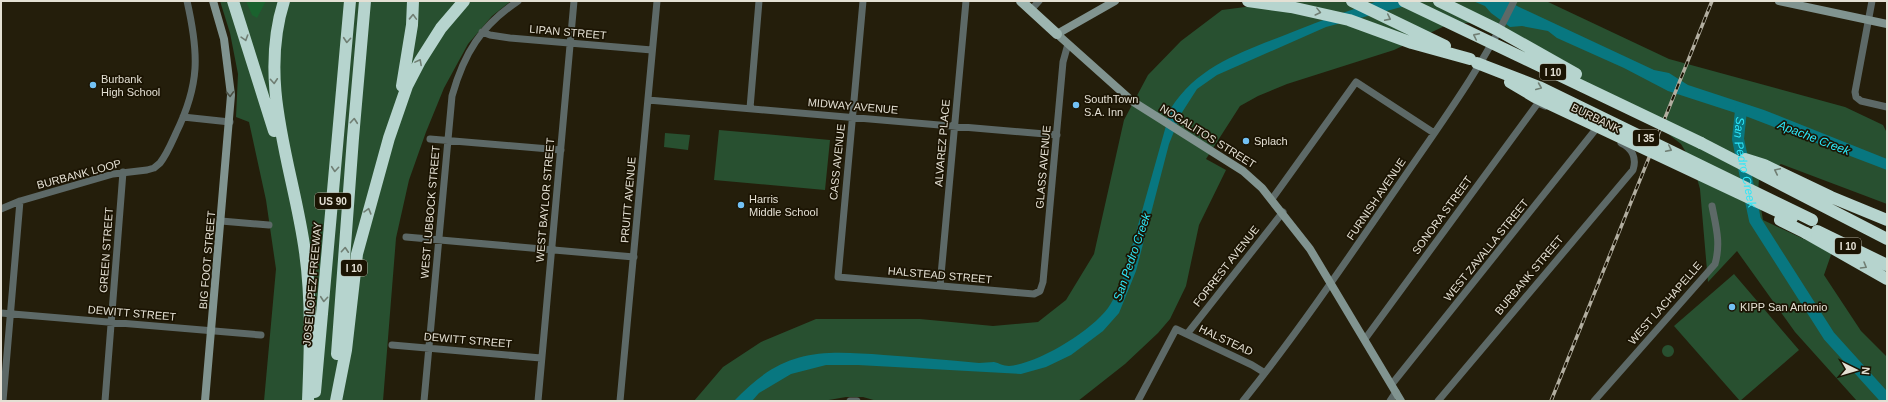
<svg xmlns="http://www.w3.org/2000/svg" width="1888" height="402" font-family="Helvetica,sans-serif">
<rect width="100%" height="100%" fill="#241e0b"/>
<!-- green -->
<path fill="#285030" d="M220 1H511L492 16 468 44 444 88 426 132 409 180 396 238 383 401H264L276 269 266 200 249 122 236 117 238 74 230 33Z
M1292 1H1546L1669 59 1845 107 1883 125 1887 133V204L1781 164 1759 179 1758 192 1763 220 1832 252 1824 275 1861 331 1887 357V401H1857L1795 332 1737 251 1708 282 1700 189 1693 164 1681 144 1667 133 1568 83 1514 45 1470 23H1451L1394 50 1287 84 1258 96 1240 106 1206 159 1226 170 1199 225 1186 286 1170 319 1158 333 1125 364 1078 401H877L863 397H846L823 401H694L723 367 761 342 816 319H920L993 326 1038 322 1066 300 1094 254 1124 120 1148 75 1181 41 1222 10Z
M719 130 830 140 825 190 714 180Z
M665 133 690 135 688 150 664 147Z
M1734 274 1799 350 1740 401 1674 326Z
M1662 351a6 6 0 1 1 12 0a6 6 0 1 1-12 0Z"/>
<!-- forest -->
<path fill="#1a622e" d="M246 1H266L257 18 252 15Z"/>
<!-- water -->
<path fill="#087780" d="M1378 1H1424L1326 27 1217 75 1197 89 1181 114 1169 144 1136 271 1119 313 1103 331 1071 355 1046 367 1021 374 858 365H826L791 374 759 393 752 401H734C783 349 818 350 884 355 916 357 947 360 979 363 984 363 989 362 994 362 999 363 1003 366 1009 366 1039 363 1090 332 1108 308 1115 298 1119 286 1124 275L1171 108C1200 63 1248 50 1295 31 1322 20 1350 10 1378 1Z
M1473 1H1511L1517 6 1654 70 1669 73 1688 85 1764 110 1887 159V170L1748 117 1668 91 1624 68 1557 38 1548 31 1522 26 1510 27 1491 13 1485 6Z"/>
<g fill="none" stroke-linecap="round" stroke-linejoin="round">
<!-- river -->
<path stroke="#087780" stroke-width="12" id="s1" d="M1741 110 1738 139 1755 220 1829 336 1887 400"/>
<!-- street -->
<path stroke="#5d6967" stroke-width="7" d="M863 1 838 277 1034 294 1040 291 1043 282 1063 62 1068 44
M1872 1 1855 92 1856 97 1861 101 1887 107
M1031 10 1039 1
M482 32 490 35 510 38 652 50
M648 100 1057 135
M750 108 759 1
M183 117 230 122
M430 139 561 150
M1272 199 1356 82 1434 133
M1 209 20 201 113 174 147 170 154 168 160 163C167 154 171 144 176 133 200 84 199 54 187 1
M221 221 269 225
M406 237 634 257
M940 286 966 1
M1 313 261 335
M1187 334 1283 212
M1365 339 1538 103 1545 106
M392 345 541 358
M1392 384 1596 129
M3 401 20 201
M105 401 123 172
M424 401 452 96C464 53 481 26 518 1
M538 401 574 1
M620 401 657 1
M850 401H857
M1138 401 1176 329 1252 365 1265 373
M1243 401C1299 331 1349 257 1400 183 1441 123 1483 66 1514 1
M1390 401 1396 392
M1438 401 1633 170C1637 158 1632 148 1621 143
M1594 401 1715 264C1721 243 1716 227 1712 206"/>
<!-- secondary -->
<path stroke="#819490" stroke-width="8" d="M1115 1 1057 34 1132 101 1243 171 1262 188 1310 249 1401 401
M1779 1 1887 24
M205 401 231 95 224 39 213 1"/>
<!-- primary -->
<path stroke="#9db5b0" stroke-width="10" d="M1021 1 1057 34"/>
<!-- highway -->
<path stroke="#b6d4ce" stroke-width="12" d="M233 1 274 131
M284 1C257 86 294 169 305 252 312 302 310 351 308 401
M1248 1 1291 7 1349 20 1412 43 1470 59
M1352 1 1445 46
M402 86 412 25 413 1
M1701 143 1887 239
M1745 159 1764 165 1831 197 1887 220
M1817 231 1887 265
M1806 233 1887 279
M337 354 353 138 365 1
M315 392 350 1
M336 401 346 350 357 254 389 138 407 86 420 61 441 28 464 1"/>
<!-- rail casing -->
<g stroke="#b2aea0" stroke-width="3.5">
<path id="rail" d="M1551 401 1712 1"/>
</g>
<!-- rail -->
<use href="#rail" stroke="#1b1403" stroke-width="2" stroke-dasharray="6" stroke-linecap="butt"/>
<!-- highway-bridge -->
<path stroke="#b6d4ce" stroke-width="12" d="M1404 1 1701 143
M1439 1 1496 29 1576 74
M1477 63 1539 87 1812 220
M1510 82 1535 97 1792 218
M1780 220 1806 233"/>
</g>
<!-- one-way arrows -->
<defs><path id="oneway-chevron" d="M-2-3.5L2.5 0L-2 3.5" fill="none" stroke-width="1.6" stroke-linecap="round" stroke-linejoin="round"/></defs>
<g stroke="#707e73">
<use href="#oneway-chevron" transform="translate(1318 12) rotate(14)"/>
<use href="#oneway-chevron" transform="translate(413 17) rotate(-88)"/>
<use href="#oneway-chevron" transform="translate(1388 18) rotate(26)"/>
<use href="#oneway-chevron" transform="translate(1476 36) rotate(-154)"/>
<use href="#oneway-chevron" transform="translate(245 38) rotate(73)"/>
<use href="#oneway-chevron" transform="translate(347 40) rotate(95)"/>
<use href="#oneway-chevron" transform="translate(419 62) rotate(-62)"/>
<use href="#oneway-chevron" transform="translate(274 81) rotate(86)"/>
<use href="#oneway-chevron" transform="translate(1539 87) rotate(23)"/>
<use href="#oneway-chevron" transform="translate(354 121) rotate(-85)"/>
<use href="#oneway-chevron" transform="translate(1669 149) rotate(26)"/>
<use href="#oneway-chevron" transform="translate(335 169) rotate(95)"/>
<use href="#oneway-chevron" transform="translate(1777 171) rotate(-155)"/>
<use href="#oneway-chevron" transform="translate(368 211) rotate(-74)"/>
<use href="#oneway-chevron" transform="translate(345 250) rotate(-86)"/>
<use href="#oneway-chevron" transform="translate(1864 266) rotate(30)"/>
<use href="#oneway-chevron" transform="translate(324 299) rotate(95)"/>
</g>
<use stroke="#494e42" href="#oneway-chevron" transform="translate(230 94) rotate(88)"/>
<!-- markers -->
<g fill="#72c1f5" stroke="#1b1403" stroke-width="1.5">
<circle cx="93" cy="85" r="4"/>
<circle cx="1076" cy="105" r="4"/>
<circle cx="1246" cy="141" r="4"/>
<circle cx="741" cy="205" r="4"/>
<circle cx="1732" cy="307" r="4"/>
</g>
<g text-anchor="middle" stroke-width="3.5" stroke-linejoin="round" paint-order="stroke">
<!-- shield labels -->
<g fill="#1b1403" stroke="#a8a395" stroke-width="1">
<rect x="1540" y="64" width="26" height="16" rx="3"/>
<rect x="1633" y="130" width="26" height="16" rx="3"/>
<rect x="315" y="193" width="36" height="16" rx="3"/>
<rect x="1835" y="238" width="26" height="16" rx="3"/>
<rect x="341" y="260" width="26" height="16" rx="3"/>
</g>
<g font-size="10" font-weight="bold" fill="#e4e0d4">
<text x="1553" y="76">I 10</text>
<text x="1646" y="142">I 35</text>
<text x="333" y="205">US 90</text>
<text x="1848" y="250">I 10</text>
<text x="354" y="272">I 10</text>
</g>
<!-- street labels -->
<g font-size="11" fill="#e4e0d4" stroke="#1b1403">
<text transform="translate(568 32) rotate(5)" y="4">LIPAN STREET</text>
<text transform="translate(853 106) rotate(5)" y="4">MIDWAY AVENUE</text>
<text transform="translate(1596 118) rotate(26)" y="4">BURBANK</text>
<text transform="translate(1208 136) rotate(32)" y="4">NOGALITOS STREET</text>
<text transform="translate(942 143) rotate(-85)" y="4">ALVAREZ PLACE</text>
<text transform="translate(837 162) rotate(-84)" y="4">CASS AVENUE</text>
<text transform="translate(1043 167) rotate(-85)" y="4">GLASS AVENUE</text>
<text transform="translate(79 174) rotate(-15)" y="4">BURBANK LOOP</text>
<text transform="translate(1376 199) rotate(-56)" y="4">FURNISH AVENUE</text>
<text transform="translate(545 200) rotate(-85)" y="4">WEST BAYLOR STREET</text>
<text transform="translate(628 200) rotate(-85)" y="4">PRUITT AVENUE</text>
<text transform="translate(430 212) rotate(-85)" y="4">WEST LUBBOCK STREET</text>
<text transform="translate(1442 215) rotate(-54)" y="4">SONORA STREET</text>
<text transform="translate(106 250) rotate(-86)" y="4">GREEN STREET</text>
<text transform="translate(1486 250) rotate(-51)" y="4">WEST ZAVALLA STREET</text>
<text transform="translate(207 260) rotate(-85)" y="4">BIG FOOT STREET</text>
<text transform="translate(1226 266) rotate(-52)" y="4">FORREST AVENUE</text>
<text transform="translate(940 275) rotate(5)" y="4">HALSTEAD STREET</text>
<text transform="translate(1529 275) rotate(-50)" y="4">BURBANK STREET</text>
<text transform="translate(312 284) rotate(-85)" y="4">JOSE LOPEZ FREEWAY</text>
<text transform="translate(1665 303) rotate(-49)" y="4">WEST LACHAPELLE</text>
<text transform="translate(132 313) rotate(5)" y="4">DEWITT STREET</text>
<text transform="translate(468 340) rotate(5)" y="4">DEWITT STREET</text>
<text transform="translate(1226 340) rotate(25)" y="4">HALSTEAD</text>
</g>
<!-- poi labels -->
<g font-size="11" fill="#e4e0d4" stroke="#1b1403" text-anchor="start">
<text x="101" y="83">Burbank<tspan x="101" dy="13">High School</tspan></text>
<text x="1084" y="103">SouthTown<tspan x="1084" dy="13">S.A. Inn</tspan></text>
<text x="1254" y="145">Splach</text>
<text x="749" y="203">Harris<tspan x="749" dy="13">Middle School</tspan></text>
<text x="1740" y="311">KIPP San Antonio</text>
</g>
<!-- water labels -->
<g font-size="12" font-style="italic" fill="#2de7f9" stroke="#1b1403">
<text transform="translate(1814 138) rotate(21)" y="4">Apache Creek</text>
<text dy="4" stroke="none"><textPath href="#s1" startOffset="53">San Pedro Creek</textPath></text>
<text transform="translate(1132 257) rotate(-71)" y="4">San Pedro Creek</text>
</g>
</g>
<!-- border -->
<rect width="1888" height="402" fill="none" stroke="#e4e0d4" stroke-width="4"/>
<!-- north arrow -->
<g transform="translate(1856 370) rotate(95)" stroke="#1b1403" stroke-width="3" paint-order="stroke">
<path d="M0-3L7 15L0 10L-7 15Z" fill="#e4e0d4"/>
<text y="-6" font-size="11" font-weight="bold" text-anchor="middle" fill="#e4e0d4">N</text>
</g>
</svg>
